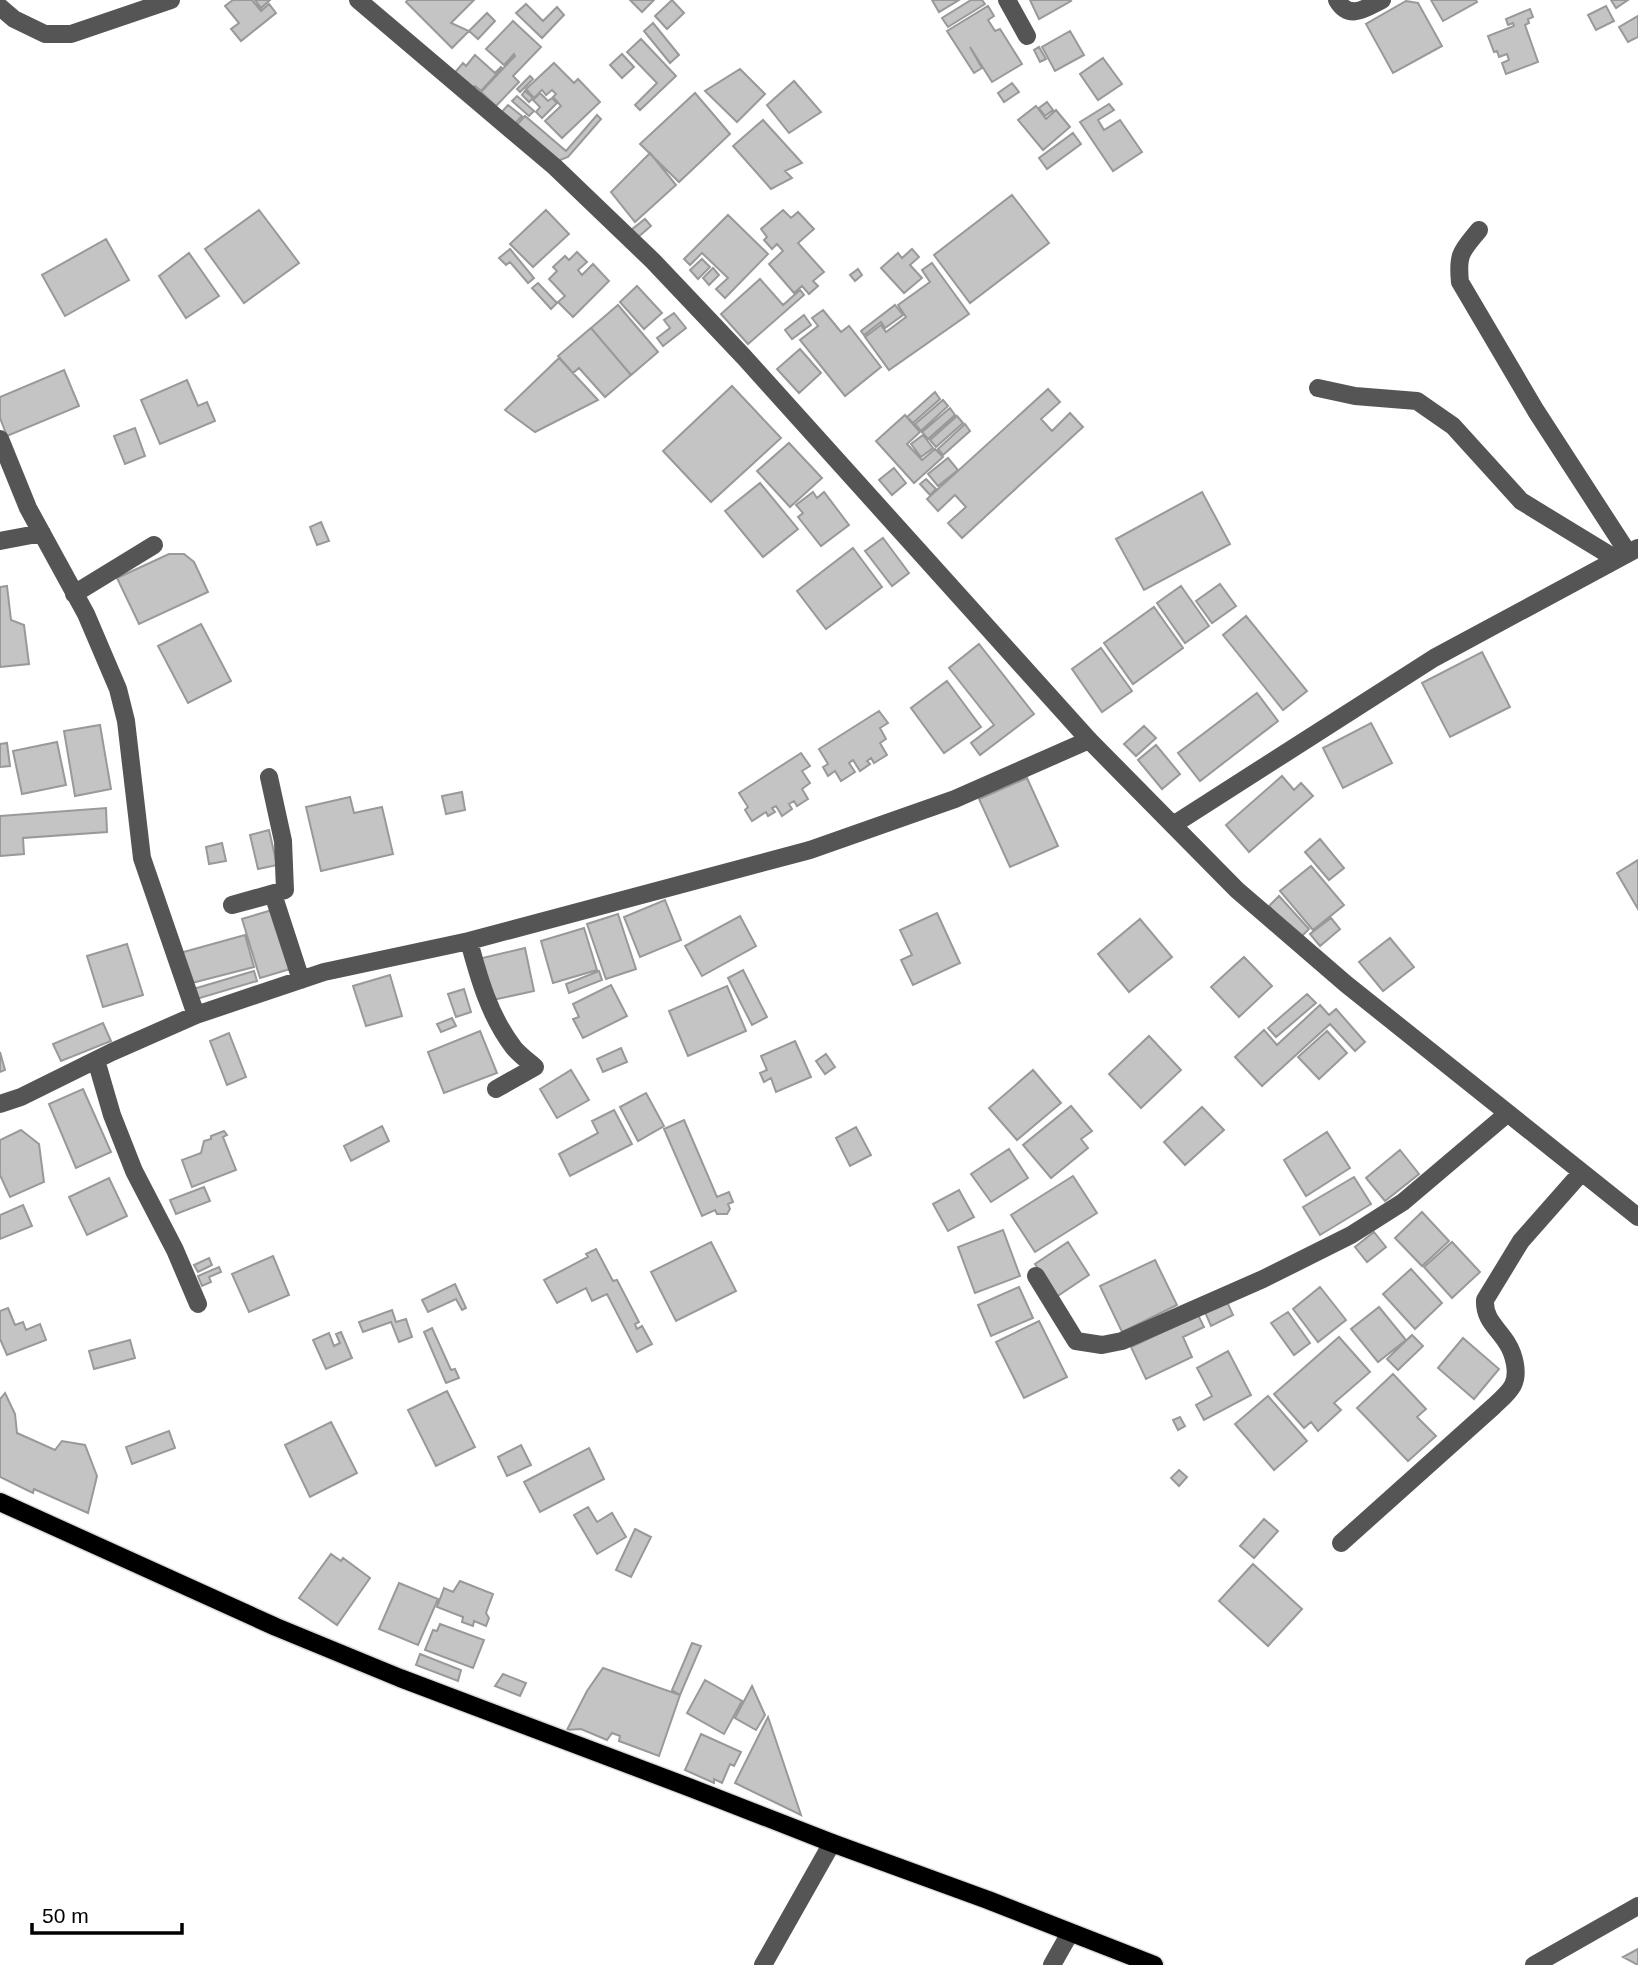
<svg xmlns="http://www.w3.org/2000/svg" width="1638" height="1965" font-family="Helvetica,sans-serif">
<rect width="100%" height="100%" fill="#fff"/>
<!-- building -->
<path fill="#c4c4c4" stroke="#999" stroke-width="2" d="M233 0H252L261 11 269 4 276 13 241 41 231 29 239 23 225 6Z
M255 0H270L261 8Z
M408 0H474L451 23 469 31 452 48 406 2Z
M630 0H654L642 12Z
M672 0 684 13 667 29 655 16Z
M932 0H959L939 12Z
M971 0H982L985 4 948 27 942 18Z
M1030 0H1070L1071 1 1039 19Z
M1431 0H1476L1477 2 1443 21Z
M1611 0H1628L1616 8Z
M1406 1 1418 3 1442 46 1393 73 1366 24Z
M526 4 543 21 557 7 564 15 542 38 516 13Z
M988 6 994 16 988 20 995 31 1000 29 1022 64 992 82 970 47 982 68 974 73 947 31Z
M1606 6 1614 21 1596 30 1588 15Z
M1530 9 1533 17 1528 19 1529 23 1525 25 1538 62 1506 74 1502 63 1509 60 1507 54 1499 57 1497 51 1494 52 1488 36 1514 26 1513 23 1508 25 1506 19Z
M487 13 495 21 478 39 469 31Z
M1638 16V37L1628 42 1619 27Z
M513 21 541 47 513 76 519 82 496 106 481 92 515 56 514 54 504 65 486 49Z
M653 23 679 55 670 63 644 31Z
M1070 31 1084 55 1055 71 1042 47Z
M641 39 676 76 640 110 635 105 657 83 627 52Z
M1039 47 1046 59 1040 62 1034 50Z
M622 54 634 67 622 78 610 65Z
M475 55 495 73 501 67 502 68 481 91 475 86 470 92 452 76 463 63 466 66Z
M1103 58 1122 84 1098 100 1080 74Z
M554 63 574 83 578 79 600 102 562 138 545 121 561 106 553 97 556 94 552 90 546 95 542 90 534 98 526 89Z
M740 69 765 94 737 122 705 91Z
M530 76 533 79 520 92 517 89Z
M794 81 821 112 789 133 767 105Z
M1012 83 1019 92 1004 102 998 93Z
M525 91 533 98 529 102 522 95Z
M540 93 548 101 552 98 557 103 542 118 536 112 540 107 533 100Z
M695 93 730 134 679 182 640 144Z
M517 96 534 111 529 116 512 101Z
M1047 102 1053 110 1045 116 1039 108Z
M1109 104 1114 110 1098 120 1104 130 1120 120 1142 152 1113 171 1080 122Z
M508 105 522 116 512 127 499 115Z
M1036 106 1046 119 1056 110 1070 127 1043 150 1018 120Z
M597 115 601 119 568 157 555 162 515 127 525 116 566 151Z
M763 120 802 163 785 171 792 178 771 189 733 146Z
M1073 133 1081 144 1047 169 1039 158Z
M650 153 676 185 635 222 611 192Z
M1012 195 1049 243 970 303 934 255Z
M259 210 299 263 244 303 205 249Z
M546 210 569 234 533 267 510 244Z
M783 210 791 218 798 212 814 229 798 243 824 272 813 281 818 286 809 294 802 286 794 293 769 264 783 251 777 244 772 249 764 240 767 237 761 229Z
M728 215 768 254 725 298 716 289 728 278 702 253 690 265 684 259Z
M645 219 651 226 637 238 631 230Z
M106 239 129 280 65 316 42 275Z
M510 249 534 278 528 283 510 262 506 265 499 258Z
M912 249 919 257 910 265 922 278 904 293 881 268 898 253 902 258Z
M577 252 587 262 578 270 582 275 593 264 609 281 573 317 558 302 565 296 549 279 557 271 553 267 565 256 569 260Z
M189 253 219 296 186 318 159 276Z
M702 259 710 267 698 279 690 270Z
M932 263 969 314 889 370 865 337 881 325 886 332 906 317 898 305 930 282 922 270Z
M713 268 719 275 709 285 703 278Z
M858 269 862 275 855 281 850 275Z
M760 279 783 305 800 290 804 295 748 344 721 314Z
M538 283 557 303 551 309 532 288Z
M637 286 662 313 644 329 620 302Z
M618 305 658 352 631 375 591 328Z
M895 305 903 315 885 328 881 322 864 335 861 331Z
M823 310 841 332 849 326 881 367 845 396 800 340 818 326 812 318Z
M674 313 686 328 663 346 657 338 670 328 664 320Z
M804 315 811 325 792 339 785 330Z
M591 328 631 375 605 397 579 368 573 373 558 356Z
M800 349 821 373 799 393 777 369Z
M559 358 598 400 535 432 505 410Z
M64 370 79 406 7 436 0 418V397Z
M187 380 198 406 207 402 215 421 160 444 141 400Z
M732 386 781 438 711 502 663 451Z
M1048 389 1060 402 1041 419 1052 431 1070 413 1083 427 962 538 948 523 966 507 955 495 938 511 927 499Z
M935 392 940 399 913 423 907 417Z
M943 400 948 406 921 431 915 424Z
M950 408 955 415 928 439 922 432Z
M905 415 920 432 907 444 922 460 935 449 943 457 914 483 876 441Z
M957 416 963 423 936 447 930 440Z
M965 424 970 431 943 455 938 449Z
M135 428 145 456 125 464 114 436Z
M923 435 933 448 921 457 911 444Z
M789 443 822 478 790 507 757 471Z
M948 458 958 470 938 486 928 474Z
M894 468 906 483 892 495 879 480Z
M926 479 936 489 930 495 920 484Z
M760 483 798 529 763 557 725 511Z
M813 492 817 498 824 492 849 525 821 546 798 517 803 513 796 505Z
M1202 492 1230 544 1144 590 1116 539Z
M321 522 329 541 317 545 310 527Z
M883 538 909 573 892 586 865 551Z
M853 548 882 587 826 629 797 591Z
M169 554H184L194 562 208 592 139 624 117 578Z
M1220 584 1236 606 1212 623 1196 601Z
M7 586 11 620 24 625 29 664 0 667V587Z
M1181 586 1209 626 1185 643 1157 603Z
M1154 607 1183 648 1133 684 1104 643Z
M1246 616 1307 691 1283 710 1223 635Z
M201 624 231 681 188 703 158 646Z
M979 644 1034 714 980 755 971 743 994 725 949 668Z
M1101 648 1132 691 1102 712 1072 669Z
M1482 652 1510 707 1450 737 1422 683Z
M947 681 981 727 944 753 911 708Z
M1257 693 1278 721 1200 781 1178 753Z
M879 711 888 723 880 728 886 739 880 743 887 755 874 763 871 758 867 761 870 764 860 771 853 760 849 763 855 772 841 781 835 771 828 776 823 767 828 764 819 749Z
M1371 723 1392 763 1343 788 1323 748Z
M100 725 111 789 75 796 64 731Z
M1144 726 1156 738 1136 756 1124 744Z
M57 742 66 785 22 794 13 751Z
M7 743 10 766 0 767V744Z
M1156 745 1180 774 1162 789 1138 760Z
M801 753 810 766 802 771 810 783 802 789 808 799 797 806 794 801 789 804 792 809 782 816 776 806 772 808 775 812 768 816 766 812 752 821 745 810 748 807 739 793Z
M1282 776 1294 790 1301 783 1313 796 1249 852 1226 825Z
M1027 778 1058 846 1010 867 979 799Z
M462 792 465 810 446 814 442 796Z
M350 797 354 813 382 807 393 854 321 871 306 807Z
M106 808 107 832 23 838 24 854 0 856V816Z
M269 830 277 865 258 869 250 835Z
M1320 839 1344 868 1329 880 1305 852Z
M222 843 226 861 209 864 206 847Z
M1638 860V909L1617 873Z
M1311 866 1344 905 1313 930 1280 891Z
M1279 896 1309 929 1299 939 1269 906Z
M665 900 681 940 640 957 624 917Z
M272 910 290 969 260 978 242 919Z
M937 913 960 963 913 985 901 960 912 955 900 930Z
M618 914 636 969 606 979 587 924Z
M740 916 756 946 702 976 685 946Z
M1331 918 1340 929 1320 946 1310 934Z
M1140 919 1172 957 1129 992 1098 954Z
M584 928 597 970 553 983 541 941Z
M245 935 254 967 188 984 180 953Z
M1390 938 1414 967 1383 991 1359 962Z
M127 944 143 995 103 1007 87 956Z
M525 948 534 991 483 1002 474 960Z
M1244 957 1272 986 1239 1017 1211 987Z
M743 970 767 1017 752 1025 728 978Z
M254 971 257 981 193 1000 190 990Z
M599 971 602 980 569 993 566 984Z
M390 975 402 1016 366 1026 353 986Z
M611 985 627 1016 583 1038 573 1019 579 1017 573 1004Z
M727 986 746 1031 688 1056 669 1011Z
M464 989 471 1012 456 1017 448 994Z
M1307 994 1316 1003 1276 1037 1268 1028Z
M1320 1005 1329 1015 1336 1009 1365 1042 1355 1051 1330 1024 1262 1086 1235 1057 1264 1030 1277 1045Z
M452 1018 456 1026 441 1032 437 1024Z
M103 1023 111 1041 61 1061 53 1044Z
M480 1031 497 1073 444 1093 428 1052Z
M1327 1031 1347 1053 1319 1079 1298 1057Z
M229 1033 246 1077 227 1085 210 1041Z
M1149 1036 1181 1070 1141 1108 1109 1074Z
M795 1041 811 1077 776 1092 771 1078 764 1082 760 1073 767 1070 761 1056Z
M621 1048 627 1062 603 1072 597 1059Z
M0 1052 5 1070 0 1072Z
M826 1054 835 1067 825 1074 816 1061Z
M571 1070 589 1100 557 1118 540 1089Z
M1033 1070 1061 1103 1017 1140 989 1108Z
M83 1089 111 1152 76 1168 49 1104Z
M646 1093 664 1126 638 1141 620 1107Z
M1071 1106 1092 1131 1081 1139 1088 1148 1051 1178 1023 1145Z
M1202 1107 1224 1130 1185 1165 1164 1142Z
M614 1110 632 1144 570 1176 559 1154 598 1133 592 1121Z
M684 1120 717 1197 729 1192 733 1202 728 1204 730 1209 727 1214H717L715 1210 702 1216 664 1129Z
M382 1126 389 1141 351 1161 344 1146Z
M856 1127 871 1155 850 1166 836 1138Z
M21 1130 39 1144 44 1182 10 1197 0 1175V1140Z
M224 1131 227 1135 223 1137 236 1170 192 1187 182 1160 201 1153 204 1141 211 1139V1136Z
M1327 1132 1350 1168 1306 1196 1284 1160Z
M1009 1149 1028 1178 991 1202 971 1174Z
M1400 1150 1419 1174 1385 1201 1366 1178Z
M1073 1176 1097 1213 1035 1252 1011 1215Z
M1354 1177 1371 1204 1320 1235 1303 1207Z
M109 1178 127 1216 87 1235 69 1197Z
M204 1187 210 1201 176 1214 170 1200Z
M959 1190 974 1217 948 1231 933 1204Z
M23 1205 32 1226 0 1239V1215Z
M1422 1212 1449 1241 1422 1266 1395 1238Z
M1003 1230 1020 1276 975 1293 958 1247Z
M1374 1232 1386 1247 1367 1262 1355 1247Z
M711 1242 736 1291 676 1321 651 1272Z
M1068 1242 1089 1275 1056 1297 1035 1264Z
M1452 1242 1480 1272 1452 1298 1424 1267Z
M596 1249 613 1281 617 1280 639 1322 635 1324 637 1329 642 1326 652 1344 637 1352 607 1294 592 1301 586 1288 557 1303 544 1280 588 1257 586 1254Z
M273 1256 289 1295 249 1312 232 1274Z
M209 1258 212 1265 198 1272 194 1265Z
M1155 1260 1177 1305 1122 1332 1100 1286Z
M219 1267 221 1272 209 1277 211 1282 202 1286 198 1276Z
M1411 1269 1442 1303 1415 1329 1383 1294Z
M455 1284 466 1308 462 1310 456 1299 428 1312 422 1300Z
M1019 1287 1033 1318 991 1336 978 1305Z
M1320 1287 1346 1320 1318 1342 1293 1309Z
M1227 1302 1233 1315 1211 1326 1205 1312Z
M1379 1307 1406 1340 1378 1362 1351 1329Z
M8 1308 15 1325 23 1322 26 1330 40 1324 46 1340 7 1355 0 1339V1311Z
M392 1310 396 1322 406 1319 412 1337 399 1342 391 1322 363 1332 359 1322Z
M1288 1312 1310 1343 1294 1355 1271 1323Z
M1198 1315 1204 1327 1183 1337 1192 1357 1146 1379 1131 1347Z
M1039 1321 1067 1377 1024 1398 996 1342Z
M432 1328 451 1370 455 1369 459 1378 446 1383 424 1332Z
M341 1332 352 1358 326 1369 313 1340 329 1333 334 1346 340 1343 336 1334Z
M1412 1335 1423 1346 1398 1370 1387 1359Z
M1339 1337 1370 1372 1334 1403 1341 1410 1318 1431 1311 1422 1304 1428 1274 1394Z
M1463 1338 1499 1369 1474 1399 1438 1368Z
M130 1340 135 1358 94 1369 89 1351Z
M1228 1351 1251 1395 1204 1420 1196 1405 1212 1396 1197 1368Z
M1393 1374 1426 1409 1417 1417 1436 1436 1408 1461 1357 1408Z
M447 1391 475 1447 436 1466 408 1410Z
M5 1393 15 1414 17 1433 55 1450 62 1441 85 1445 97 1476 88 1513 34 1489 33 1493 0 1477V1398H1Z
M1268 1396 1307 1441 1274 1470 1235 1424Z
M1180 1417 1185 1426 1178 1430 1173 1420Z
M331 1422 357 1473 310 1497 285 1445Z
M169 1431 175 1448 132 1464 126 1447Z
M521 1445 531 1465 507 1476 498 1457Z
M589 1448 604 1479 540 1512 524 1482Z
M1179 1470 1187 1477 1179 1486 1171 1478Z
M588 1507 597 1522 612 1513 626 1537 597 1554 574 1515Z
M1264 1519 1278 1531 1254 1558 1240 1546Z
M635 1529 651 1537 631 1577 616 1570Z
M331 1554 341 1561 343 1558 370 1578 337 1625 299 1598Z
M1253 1564 1302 1609 1268 1646 1219 1601Z
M460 1581 493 1594 486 1613 489 1618 486 1626 474 1621 473 1626 462 1622 463 1617 437 1607 444 1588 453 1592Z
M399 1583 438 1599 418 1645 379 1629Z
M440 1624 484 1640 473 1668 425 1650 433 1630 437 1631Z
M692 1643 701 1646 680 1695 672 1690Z
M420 1654 461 1670 458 1681 416 1665Z
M603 1668 680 1695 659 1756 619 1741 620 1736 612 1733 607 1740 581 1729 567 1730 587 1691Z
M503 1674 526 1683 520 1696 495 1686Z
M705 1680 742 1701 724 1734 687 1713Z
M752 1686 765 1715 756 1730 735 1718Z
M768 1717 801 1815 735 1783Z
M701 1734 741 1752 734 1766 730 1764 722 1783 714 1779V1783L685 1770Z
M1638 1949V1965L1623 1957Z"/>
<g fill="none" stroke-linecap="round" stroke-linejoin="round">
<!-- major casing -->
<g stroke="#dbdbdb" stroke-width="21">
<path id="major" d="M0 1502 276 1627 400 1678 691 1788 832 1843 988 1900 1154 1965"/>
</g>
<!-- minor -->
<path stroke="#555" stroke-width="18" d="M358 0 555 167 653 261 744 357 1089 740 1237 890 1346 984 1638 1217
M1007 0 1027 36
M1337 0C1349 21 1366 8 1382 0
M0 7 14 19 45 34H71L171 0
M1479 230C1462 251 1457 253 1460 282L1536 411 1628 553
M1318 388 1355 396 1417 401 1453 426 1521 501 1616 559
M0 439 28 508 86 614 118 689 126 721 142 858 196 1015
M0 541 42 533
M74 594 154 545
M269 777 283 841 285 890 232 905 273 894 301 980
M1173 825 1434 658 1638 548
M469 941C479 979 490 1017 514 1048 520 1055 528 1061 535 1067L496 1089
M96 1060 112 1115 134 1171 175 1250 198 1304
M0 1104 21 1097 112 1052 196 1015 324 972 469 941 810 850 955 799 1089 740
M1036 1276 1076 1341 1102 1345 1122 1341 1263 1279 1351 1235 1403 1202 1508 1113
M1341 1543 1494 1406C1500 1400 1509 1393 1513 1385 1519 1373 1514 1354 1507 1343 1498 1328 1484 1320 1485 1300L1521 1241 1581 1173
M763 1965 832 1843
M1052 1965 1070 1933
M1534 1965 1638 1906"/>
<!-- major -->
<use href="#major" stroke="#000" stroke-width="18"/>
</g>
<!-- scale -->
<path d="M32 1923v10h150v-10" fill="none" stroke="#000000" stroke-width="3.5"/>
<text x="42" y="1923" font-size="21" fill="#000000" stroke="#ffffff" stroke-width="5" paint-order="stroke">50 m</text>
</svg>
